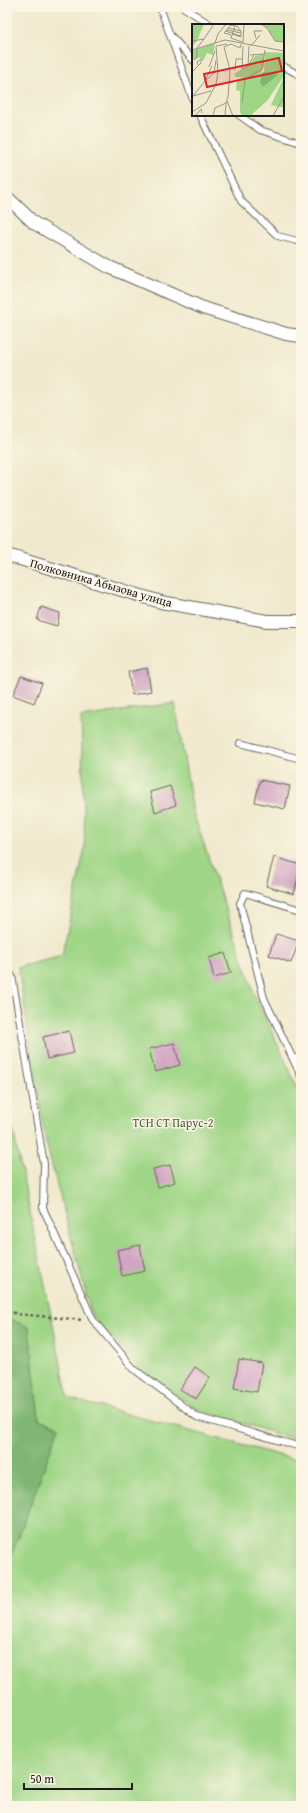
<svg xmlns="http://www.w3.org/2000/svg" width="308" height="1813" font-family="'Gentium Book Plus',serif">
<rect width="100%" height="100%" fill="#fcf5e5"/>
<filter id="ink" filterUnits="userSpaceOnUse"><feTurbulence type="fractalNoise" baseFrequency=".025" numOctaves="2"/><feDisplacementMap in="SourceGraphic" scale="8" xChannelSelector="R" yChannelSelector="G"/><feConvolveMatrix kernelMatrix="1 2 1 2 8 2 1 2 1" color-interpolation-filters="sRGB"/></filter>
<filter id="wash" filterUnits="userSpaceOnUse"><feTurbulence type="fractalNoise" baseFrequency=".012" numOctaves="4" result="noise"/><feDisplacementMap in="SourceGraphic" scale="16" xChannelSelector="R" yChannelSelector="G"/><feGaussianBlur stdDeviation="0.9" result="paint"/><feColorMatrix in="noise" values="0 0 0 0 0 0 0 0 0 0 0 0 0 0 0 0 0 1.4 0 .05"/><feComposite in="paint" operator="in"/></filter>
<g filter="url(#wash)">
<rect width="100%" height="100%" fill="#f0e9cd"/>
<!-- green -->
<path fill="#9fd586" stroke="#5e7851" d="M175 703 193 812 254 993 301 1095V1441L199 1410 140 1370 92 1316 46 1143 18 967 62 956 85 847 81 717Z
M7 1100 68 1398 301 1461V1806H7Z"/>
<!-- forest -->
<path fill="#7fb673" stroke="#4e6948" d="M7 1318 29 1327 39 1419 59 1427 7 1568Z"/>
<g id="blocks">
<!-- building -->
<path fill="#d2a5c3" d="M41 607 60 613 57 626 37 620Z
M147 668 151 691 132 695 128 672Z
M21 676 42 683 34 703 13 695Z
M260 780 290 786 285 809 255 802Z
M170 786 176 805 155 812 150 792Z
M274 857 301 865 294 894 266 886Z
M276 934 299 941 291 963 269 955Z
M225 953 231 973 214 978 209 958Z
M69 1031 74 1053 47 1059 43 1037Z
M174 1043 180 1065 155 1072 149 1049Z
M170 1165 175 1182 158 1187 153 1169Z
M140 1245 145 1271 122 1276 117 1250Z
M239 1359 262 1363 257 1392 234 1388Z
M195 1367 210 1377 196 1399 180 1389Z"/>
</g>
</g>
<g filter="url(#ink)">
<use href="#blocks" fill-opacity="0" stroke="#66645a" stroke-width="1"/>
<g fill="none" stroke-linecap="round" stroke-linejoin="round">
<!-- lane casing -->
<g stroke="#66645a" stroke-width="8">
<path id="lane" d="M160 7 193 100
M183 7 211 25
M171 36 193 60
M283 66 301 76
M200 115 241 201 278 236 301 242
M239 115 260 130 301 143
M240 743 301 759
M301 910 245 893 240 903 264 998 292 1057 301 1060
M7 970 12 976 44 1164 43 1208 93 1320 134 1369 197 1417 301 1447
M292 1057 301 1076"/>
</g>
<!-- street casing -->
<g stroke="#66645a" stroke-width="14">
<path id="street" d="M7 197 34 223 109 267 203 308 286 334 301 336
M7 555 161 602 267 621H301"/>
</g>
<!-- path -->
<path stroke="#66645a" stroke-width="2.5" stroke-dasharray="3 3" stroke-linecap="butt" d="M7 1310 17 1314 83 1320"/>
<!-- lane -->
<use href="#lane" stroke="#fff" stroke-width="6"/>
<!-- street -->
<use href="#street" stroke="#fff" stroke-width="12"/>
</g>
</g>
<g text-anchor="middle" stroke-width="3" stroke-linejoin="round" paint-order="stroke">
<!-- street labels -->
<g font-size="12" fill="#1c1c1c" stroke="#fcf5e5">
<text transform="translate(101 583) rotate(16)" y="4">Полковника Абызова улица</text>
</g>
<!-- park labels -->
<g font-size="12" fill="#4a5d41" stroke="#fcf5e5">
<text x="173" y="1127">ТСН СТ Парус-2</text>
</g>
</g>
<!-- overview -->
<g transform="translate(192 24)">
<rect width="92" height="92" fill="#f0e9cd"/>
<path d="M0 0H12L5 17 0 22ZM70 0H92V18L83 17 76 5ZM23 19 21 31 15 29 11 37 7 33 0 36V27ZM73 28 92 29V52L75 77 58 92H50L48 88V67L44 66 45 56 72 48ZM72 30V42L69 48 55 54 44 53 42 50 58 40 63 32ZM92 53V83H87L79 81Z" fill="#9fd586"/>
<path d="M74 48 87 50 71 63 68 58 70 50Z" fill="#7fb673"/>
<path fill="none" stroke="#9b9786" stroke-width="1" d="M69 0 75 4 83 17 91 18M92 0V18M36 4 49 7M35 6 49 9M33 7 49 12M40 10 49 13V7L45 2H43L39 14 50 18M39 11 32 9 39 1 43 2M64 14 62 7H70M12 15 22 0M0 17 12 15 5 24V34L2 36M23 19 26 10 34 0M51 19 52 0M59 22 68 11M0 26 33 16 92 27M58 31 72 30M56 42 62 31M17 43 23 27M50 45 56 42 57 22M50 45 51 22M43 46 44 35H51M0 48 9 39V35L5 38 6 41M13 57 22 49 24 36M0 69 1 72 13 57 20 42M0 74 1 72 19 67M35 77 41 92M50 79 53 56 70 45 73 26M0 88 14 79 24 60 26 48 24 22 35 20M3 92 9 85 10 89M21 92 23 84 34 79 36 73 38 46 32 23 39 20 48 24 49 20M33 92 34 79M81 92 92 72"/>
<path fill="#d62828" fill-opacity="0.15" stroke="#d62828" stroke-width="2" d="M87 34 90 47 15 63 12 50Z"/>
<rect width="92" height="92" fill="none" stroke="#1c1c1c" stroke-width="2"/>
</g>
<!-- margin -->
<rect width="308" height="1813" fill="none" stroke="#fcf5e5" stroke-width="24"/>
<!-- scale -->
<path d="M24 1783v6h108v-6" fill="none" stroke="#1c1c1c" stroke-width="2"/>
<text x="30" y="1783" font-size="12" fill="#1c1c1c" stroke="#fcf5e5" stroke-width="3" paint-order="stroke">50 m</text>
</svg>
